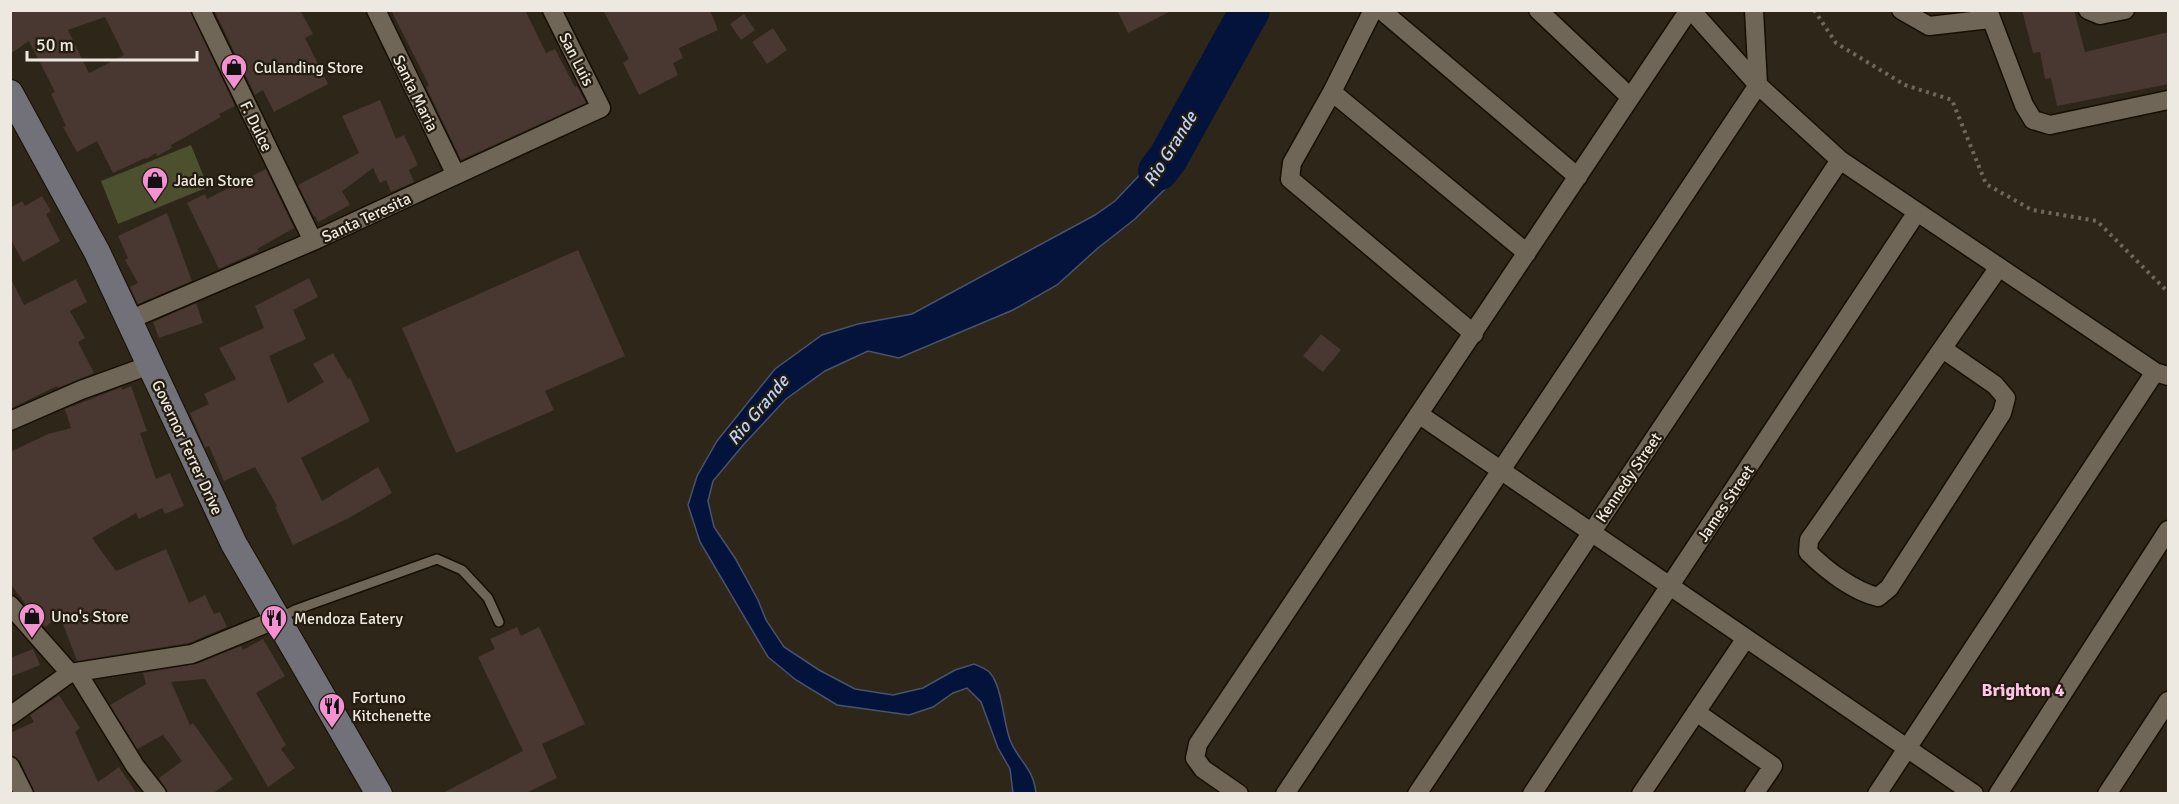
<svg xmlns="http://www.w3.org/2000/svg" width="2179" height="804" font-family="Signika,sans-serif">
<rect width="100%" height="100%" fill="#2e2618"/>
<!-- green -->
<path fill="#4c502f" d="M191 145 208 187 118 224 101 181Z"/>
<!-- water -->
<path fill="#04133c" stroke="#4a536d" stroke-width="1.5" d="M1176 114 1200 132 1184 154 1165 189 1135 219 1098 248 1057 285 1013 310 899 358 868 351 825 371 786 399 744 444 713 481 708 501 714 527 735 558 758 600 766 620 784 647 819 670 855 689 893 695 923 688 955 670 974 664C979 666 987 669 990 673 1002 686 1003 721 1010 740 1019 762 1033 767 1036 793H1013L1010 769 998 748 981 702 967 688 953 693 933 707 909 715 837 705 796 680 768 657 700 542 688 505 697 476 717 441 775 369 822 335 858 324 912 314 1095 215 1115 201 1151 163Z"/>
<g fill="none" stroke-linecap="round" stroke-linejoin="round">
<!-- river -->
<path stroke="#04133c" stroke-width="40" d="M1158 171 1168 158 1250 10"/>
</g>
<!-- building -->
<path fill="#493732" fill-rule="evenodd" d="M10 10H190L235 106 219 114 221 117 171 145 172 148 157 156 156 153 146 159 145 158 113 173 97 141 77 152 63 127 66 126 51 94 55 92 29 41 10 54ZM105 17 124 55 89 73 68 30Z
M214 10H300L313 34 305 38 328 84 274 112 263 90 255 95Z
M391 10H525L546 53 555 49 575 87 577 86 586 103 461 160 426 87 429 85Z
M603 10H710L718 30 679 48 683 58 673 63 678 75 639 95 623 63 629 59Z
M1117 10H1173L1128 33Z
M2022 10H2074L2085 52 2169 32V84L2057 106 2051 78 2045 79 2040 52 2033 53Z
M744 14 755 30 741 40 730 24Z
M773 28 787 50 767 64 752 42Z
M380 100 396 139 404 135 418 165 409 170 414 182 391 192 386 180 380 183 373 168 342 191 350 205 318 222 315 216 314 217 298 185 359 153 342 116Z
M266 169 294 228 257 249 259 251 219 269 187 203 205 194 207 199Z
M42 196 51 211 46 214 60 241 23 262 10 238V208L22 201 25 206Z
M167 213 192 281 138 304 130 287 138 283 125 260 128 258 118 236Z
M578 250 625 356 545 391 554 410 456 453 402 328Z
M10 277 24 305 76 279 87 302 70 311 85 338 78 342 94 373 58 388 57 386 10 409Z
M309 278 318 297 293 310 306 339 269 356 288 403 324 382 313 364 333 353 348 379 350 378 370 421 301 458 322 501 378 467 392 493 349 518 293 545 275 507 277 506 255 467 224 481 209 446 205 448 190 413 209 404 204 394 236 379 219 348 264 328 255 306Z
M196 303 203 323 159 338 153 322Z
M1321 334 1341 350 1323 372 1303 356Z
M131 386 147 431 140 433 156 479 170 473 184 506 165 514 162 508 139 519 136 513 92 538 116 571 166 549 189 603 205 595 214 614 220 612 227 627 189 643 77 661 60 616 45 627 29 609 10 583V452L48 434 71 428 65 409 122 387V390Z
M517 627 521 636 539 627 585 724 542 744 557 778 524 794H441L523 751 478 657 495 649 490 639Z
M263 639 285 676 256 693 286 745 281 749 295 768 268 787 205 679 171 682 190 725 193 723 233 779 212 794H168L159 778 182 761 163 735 137 749 110 705 146 684 143 673 196 664 241 646 243 650Z
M33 649 40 665 10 677V658Z
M59 695 80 728 75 732 98 782 119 767 137 794H35L20 761 10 755V733L34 722 30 715Z"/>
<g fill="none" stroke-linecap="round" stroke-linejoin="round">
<!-- lane casing -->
<g stroke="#160f03" stroke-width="12">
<path id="lane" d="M279 618 295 610 437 559 462 570 488 598 499 622"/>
</g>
<!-- street casing -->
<g stroke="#160f03" stroke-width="21">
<path id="street" d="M201 10 313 241
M376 10 456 175
M1373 10 1332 92 1292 163 1290 179 1474 334
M1381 10 1578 177
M1538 10 1630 97
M1691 10 1758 85 1840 160 2155 372 2168 376
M1901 10 1929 26 1990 19
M1988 10 2024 105 2033 120 2050 125 2168 100
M2088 10 2100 15 2125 10
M1332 92 1527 253
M129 320 313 241 601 108 552 10
M1943 349 1995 385 2006 398 2002 413 1889 588 1878 597C1853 591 1826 570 1808 552L1809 540 1999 267
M1420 415 1974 794
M10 421 81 390 150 365
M10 605 70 673 192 654 277 619
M77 672 135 766 157 794
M1696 712 1773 766 1754 794
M10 716 70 673
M10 766 24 794
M1239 794 1203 769 1195 758 1198 744 1689 10
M1285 794 1758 85 1754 10
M1417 794 1840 160
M1532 794 1917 212
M1641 794 1746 638
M1877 794 2155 372
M1998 794 2168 530
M2107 794 2168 701"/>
</g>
<!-- secondary casing -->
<g stroke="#160f03" stroke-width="28">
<path id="secondary" d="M10 93 97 252 234 544 379 794"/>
</g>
<!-- path -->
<path stroke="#6e675b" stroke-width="4" stroke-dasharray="3 4.5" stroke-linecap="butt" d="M1814 10 1836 43 1905 85 1952 100 1986 184 2032 210 2097 221 2168 292"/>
<!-- lane -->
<use href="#lane" stroke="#706657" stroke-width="9"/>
<!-- street -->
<use href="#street" stroke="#706657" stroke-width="18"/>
<!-- secondary -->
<use href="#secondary" stroke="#72717a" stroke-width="26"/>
</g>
<!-- icons -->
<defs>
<g id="shop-pin" transform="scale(1.35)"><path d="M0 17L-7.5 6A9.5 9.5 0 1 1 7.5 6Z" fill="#f591d3" stroke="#241c0f"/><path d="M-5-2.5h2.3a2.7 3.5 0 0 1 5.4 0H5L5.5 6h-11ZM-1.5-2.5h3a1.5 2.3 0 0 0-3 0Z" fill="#111"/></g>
<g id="restaurant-pin" transform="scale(1.35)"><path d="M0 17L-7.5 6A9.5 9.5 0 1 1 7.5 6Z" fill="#f591d3" stroke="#241c0f"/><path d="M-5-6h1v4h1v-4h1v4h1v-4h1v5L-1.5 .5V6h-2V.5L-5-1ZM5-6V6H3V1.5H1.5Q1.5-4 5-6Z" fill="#111"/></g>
</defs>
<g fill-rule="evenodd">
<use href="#shop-pin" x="234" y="67"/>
<use href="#shop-pin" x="155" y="180"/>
<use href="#shop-pin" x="32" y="616"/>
<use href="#restaurant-pin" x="274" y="618"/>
<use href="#restaurant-pin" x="332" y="706"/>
</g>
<g text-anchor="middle" stroke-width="4.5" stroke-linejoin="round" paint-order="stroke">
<!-- street labels -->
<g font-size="16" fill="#eee9e0" stroke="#241c0f">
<text transform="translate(577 59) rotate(63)" y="6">San Luis</text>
<text transform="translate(416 93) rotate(64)" y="6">Santa Maria</text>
<text transform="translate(257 126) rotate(64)" y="6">F. Dulce</text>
<text transform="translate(366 217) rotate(-25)" y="6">Santa Teresita</text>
<text transform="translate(188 447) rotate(65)" y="6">Governor Ferrer Drive</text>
<text transform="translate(1628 477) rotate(-56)" y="6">Kennedy Street</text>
<text transform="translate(1725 503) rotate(-56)" y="6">James Street</text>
</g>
<!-- poi labels -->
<g font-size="16" fill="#eee9e0" stroke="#241c0f" text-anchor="start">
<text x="254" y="73">Culanding Store</text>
<text x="174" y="186">Jaden Store</text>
<text x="51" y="622">Uno's Store</text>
<text x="294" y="624">Mendoza Eatery</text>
<text x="352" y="703">Fortuno<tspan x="352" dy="18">Kitchenette</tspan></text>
</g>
<!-- water labels -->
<g font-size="18" font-style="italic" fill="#bad1fd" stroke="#241c0f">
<text transform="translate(1170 149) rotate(-58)" y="6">Rio Grande</text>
<text transform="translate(758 410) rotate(-50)" y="6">Rio Grande</text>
</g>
<!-- neighbourhood labels -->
<g font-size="18" font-weight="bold" fill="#ffc5e9" stroke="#241c0f">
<text x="2023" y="696">Brighton 4</text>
</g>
</g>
<!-- border -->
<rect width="2179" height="804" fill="none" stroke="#eee9e0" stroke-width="24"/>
<!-- scale -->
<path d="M27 51v9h170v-9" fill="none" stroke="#eee9e0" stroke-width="3"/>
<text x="36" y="51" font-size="18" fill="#eee9e0" stroke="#241c0f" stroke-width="4.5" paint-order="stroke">50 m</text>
</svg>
